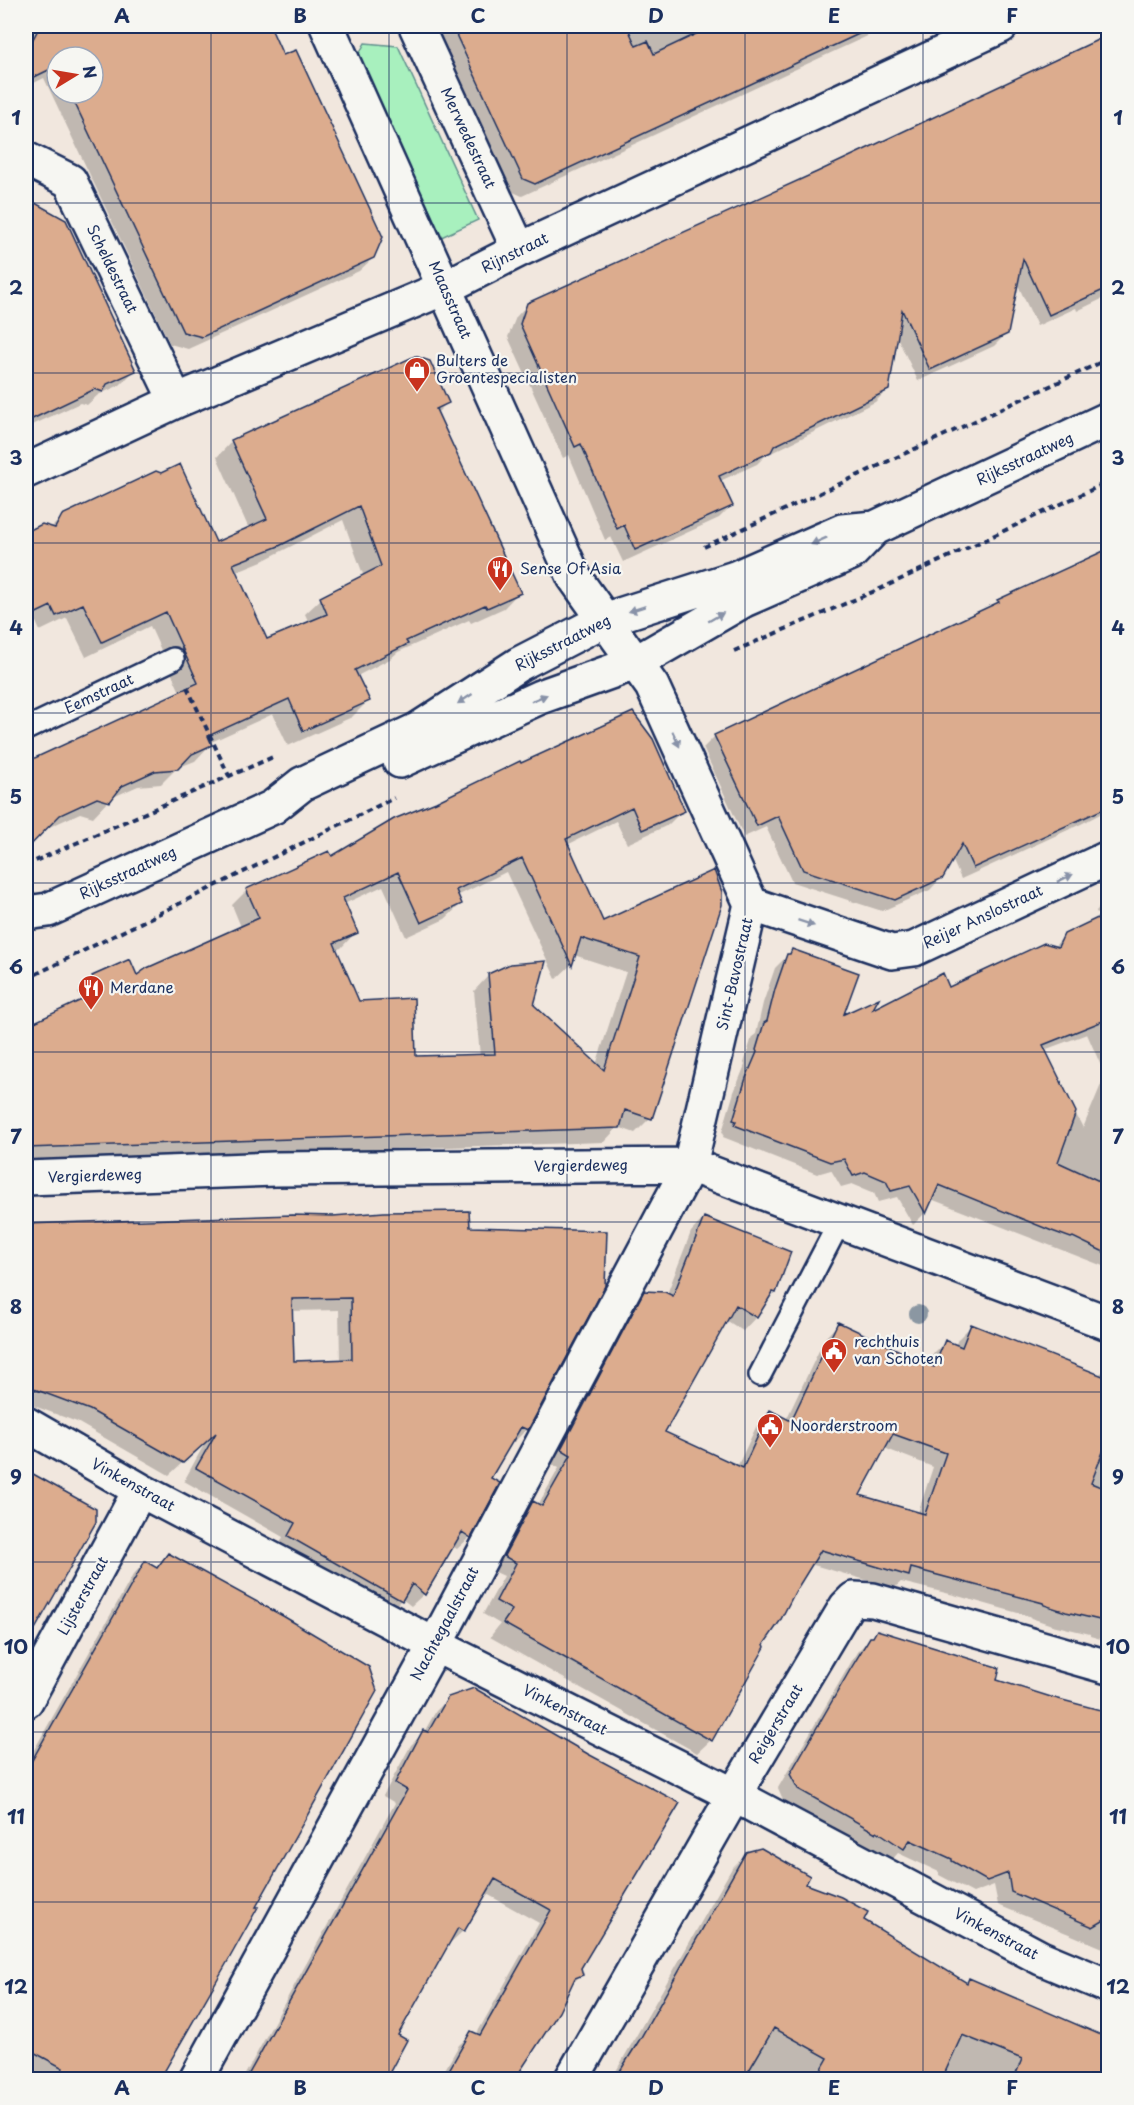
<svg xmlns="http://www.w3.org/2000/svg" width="1134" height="2105" font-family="'Playpen Sans',sans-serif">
<rect width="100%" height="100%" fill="#f1e7de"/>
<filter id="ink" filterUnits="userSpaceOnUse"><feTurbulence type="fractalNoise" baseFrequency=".0167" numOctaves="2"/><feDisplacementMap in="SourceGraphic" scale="12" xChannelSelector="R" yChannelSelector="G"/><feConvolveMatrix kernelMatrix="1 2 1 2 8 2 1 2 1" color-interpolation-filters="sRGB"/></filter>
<g filter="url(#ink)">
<!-- green -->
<path fill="#a8f0be" stroke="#62908e" stroke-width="1.5" d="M365 43 398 46 478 220 435 240 355 61Z"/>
<!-- shadow -->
<path fill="#0003" fill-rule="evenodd" d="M26 26H268L373 258 359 271 188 349 170 344 44 78 26 87ZM57 57H93V93H57Z
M434 26H889L522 196 511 191Z
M1108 37V296L1077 311 1076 308 1037 326 1017 283 1007 333 994 346 918 381 896 335 888 389 875 402 765 456 757 464 720 481 731 506 719 518 623 562 611 537 605 540 569 455 563 458 508 337 516 317 528 304 817 173Z
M26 200 65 221 134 371 120 385 98 395 87 405 80 403 26 428Z
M447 403 437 413 519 592 504 608 471 623 469 620 398 652 390 659 357 676 368 701 352 717 288 746 273 714 209 743 210 745 195 761 177 768 161 784 138 786 111 798 93 817 80 813 43 830 26 847V764L180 692 150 626 86 657 67 618 40 631 36 622 26 626V535L43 526 51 528 63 516 216 544 249 529 217 457 232 441ZM343 520 364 577 321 599 305 614 309 623 266 640 235 572 262 561Z
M1108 550V687L1084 699 1108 752V810L1081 824 961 879 952 859 942 877 930 890 882 911 792 882 766 827 744 837 703 748 715 736 994 606 998 602Z
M519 763 683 810 668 825 627 844 616 821 567 845 602 923 713 872 650 1118 635 1133 618 1127 604 1142 26 1161V1027L82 1001 78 993 93 978 136 977 241 927 232 905 247 890 331 858 436 803ZM506 872 556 979 571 965 574 955 626 972 596 1065 532 1005 489 975 474 991 480 1056 414 1057 358 1002 335 950 341 948 356 932 344 904 383 886 406 937 445 919 461 904 457 896Z
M1108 898V1268L931 1199 925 1213 913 1225 897 1197 878 1202 874 1193 852 1184 841 1187 831 1170 817 1174 723 1137 724 1133 722 1132 734 1092 745 1065 744 1063 752 1037 756 1034 763 1003 775 968 792 951 841 1017 869 1012 948 989 1053 948 1065 935 1100 919 1096 911ZM1087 1034 1105 1075 1083 1128 1044 1050Z
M293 1216 468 1228 603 1285 527 1429 514 1442 512 1441 489 1479 470 1537 457 1549 452 1546 424 1594 411 1606 402 1599 388 1613 277 1550 283 1537 184 1481 206 1441 169 1475 77 1422 26 1403V1226ZM339 1310 340 1361 292 1363 291 1311Z
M704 1218 774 1292 766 1300 756 1317 743 1331 726 1320 663 1432 737 1467 757 1425 770 1412 786 1420 825 1338 838 1324 927 1366 932 1355 945 1342 955 1346 958 1339 971 1326 1099 1375 1102 1372 1108 1374V1641L1090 1636V1634L1052 1625 1031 1618 1029 1616 954 1595 901 1582 894 1588 810 1564 762 1644 711 1740 697 1753 490 1637 500 1624 483 1614 504 1576 491 1570 520 1516 533 1503 538 1505 559 1468 548 1462 631 1306 645 1292 667 1294 691 1232ZM884 1448 933 1467 918 1513 858 1495Z
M26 1471 95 1510V1521L26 1644Z
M168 1555 375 1691 159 2080H26V1764L133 1575 145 1562 155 1569Z
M877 1632 995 1681 1108 1714V1950L998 1905 994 1885 973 1893 939 1875V1872L898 1853 890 1862 863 1844 862 1845 784 1802 778 1788 857 1652Z
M449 1698 581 1975 570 1986 513 2080H439L459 2045 472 2033 476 2035 539 1923 485 1893 463 1931 450 1943 448 1942 396 2035 405 2041 384 2080H242L395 1803 383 1796 411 1745 424 1732 436 1711Z
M746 1854 804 1885 966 1984 970 1980 1108 2038V2080H611L732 1868Z"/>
<!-- building -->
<path fill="#dcac8e" stroke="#1b2f5e" stroke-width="1.5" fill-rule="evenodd" d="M40 26H270L283 55 296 50 383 237 374 258 202 337 183 332 70 93H93V57H57V66L26 81V52Z
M452 26H627L636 46 648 41 654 54 713 26H876L535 184 523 179Z
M1108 35V288L1049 315 1023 259 1008 334 930 370 902 310 889 390 774 446 771 452 719 476 733 506 635 550 624 525 617 529 581 444 575 447 520 324 527 303 817 172Z
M26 198 66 220 136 371 107 384 103 392 95 389 26 422Z
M415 356 430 361 449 403 436 409 521 593 487 608 485 605 406 641 408 644 355 670 370 701 303 731 289 699 208 736 212 745 192 754 178 769 155 771 122 786 110 802 97 798 60 815 26 850V762L198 683 166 612 102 642 83 604 56 616 51 606 26 618V532L42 524 55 528 62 515 156 471 161 473 180 464 216 542 267 519 231 440ZM359 506 381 566 320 597 327 614 267 639 233 564 279 546Z
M1108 549V807L973 868 962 844 943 878 895 900 803 870 778 816 757 826 714 735 999 602 997 600Z
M633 712 653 739 685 811 642 830 632 807 566 839 603 921 714 870 722 892V905L652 1119 625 1110 620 1128 26 1148V1026L99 992 92 976 130 959 137 975 147 968 259 918 246 889 329 851 332 856 394 819 436 802 520 761 521 763ZM522 858 572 966 581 938 640 957 604 1070 534 1005 546 961 510 964 488 974 495 1054 416 1056 414 998 359 1001 334 943 358 933 343 898 398 872 421 923 462 904 456 890Z
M1108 913V1019L1043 1045 1076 1112 1058 1162 1108 1185V1254L1073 1237 1071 1238 1052 1231 939 1185 926 1214 910 1186 891 1191 886 1181 865 1172 853 1176 844 1159 830 1162 734 1125 736 1121 733 1120 746 1078 757 1052 756 1050 764 1023 767 1021 775 989 787 954H790L792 949 859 973 844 1014 879 998 873 1009 943 973 949 987 1044 943 1058 947 1064 934Z
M469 1211 470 1227 607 1231 605 1286 528 1430 521 1427 491 1478 500 1483 471 1538 462 1532 425 1595 412 1584 402 1601 288 1536 295 1523 196 1468 216 1433 183 1463 90 1410 26 1386V1224L292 1215 333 1216 384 1212ZM351 1298 352 1359 294 1361 292 1299Z
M704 1217 791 1252 776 1293 773 1292 757 1318 736 1305 665 1432 743 1468 770 1410 791 1421 838 1322 934 1367 945 1340 962 1347 971 1324 1108 1378V1439L1091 1483 1108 1490V1622L1066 1612 1044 1605 1043 1603 911 1568 909 1576 821 1550 795 1592 780 1621 764 1644 765 1647 712 1741 503 1623 512 1610 496 1601 516 1563 504 1556 533 1501 542 1506 571 1455 561 1449 644 1291 665 1292 673 1296ZM893 1434 946 1453 925 1514 860 1495Z
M26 1470 96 1509V1522L26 1645Z
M168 1553 283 1616 369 1667 377 1691 256 1907H258L229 1959 160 2079H56L63 2068 26 2048V1771L145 1561 157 1568Z
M877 1630 1000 1668 997 1680 1051 1697 1108 1712V1918L1093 1927 1011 1892 1008 1873 987 1881 952 1861V1859L910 1840 904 1849 877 1831 876 1833 798 1789 790 1774 850 1670 870 1637H873Z
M474 1688 588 1754 680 1803 581 1968 583 1975 575 1978 559 2012 515 2079H444L471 2031 480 2035 551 1910 495 1879 464 1932 458 1928 398 2035 407 2040 386 2079H246L407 1790 395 1783 423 1730 428 1732 448 1697Z
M761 1848 810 1876 806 1884 841 1897 868 1912 864 1920 967 1983 969 1978 1108 2038V2079H1014L1022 2059 962 2035 942 2079H816L828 2058 774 2028 744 2079H615L640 2039 746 1852Z"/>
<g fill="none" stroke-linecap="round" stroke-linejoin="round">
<!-- lane casing -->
<g stroke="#1b2f5e" stroke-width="26">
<path id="lane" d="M26 729 173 659
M760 1375 840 1221"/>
</g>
<!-- street casing -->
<g stroke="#1b2f5e" stroke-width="38">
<path id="street" d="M416 26 519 250
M26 159 70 181 176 401
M26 471 176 401 444 288 519 250 1001 26
M751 904 892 952 914 949 1108 858
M26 1178 275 1169 690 1165 1108 1323
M26 1424 140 1490 435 1645 734 1795 1041 1958 1108 1986
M26 1701 140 1490
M196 2080 435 1645 690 1165 751 904 652 686 574 577 327 26
M571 2080 734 1795 846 1607 854 1599 873 1600 1108 1667"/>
</g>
<!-- secondary casing -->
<g stroke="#1b2f5e" stroke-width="38">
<path id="secondary" d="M400 761 540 697 635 663 744 600 851 553 875 528
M26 913 48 910 273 807 302 784 417 730 519 664 604 620 735 578 842 531 875 528 1108 419"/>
</g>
<!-- path -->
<path stroke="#1b2f5e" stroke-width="4" stroke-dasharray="6 4.5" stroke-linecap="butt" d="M704 547 1108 359
M734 651 882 588 1108 482
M187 687 229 776
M26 865 273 757
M26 979 394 798"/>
<!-- lane -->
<use href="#lane" stroke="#f6f6f2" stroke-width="21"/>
<!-- street -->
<use href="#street" stroke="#f6f6f2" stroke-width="33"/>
<!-- secondary -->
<use href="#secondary" stroke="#f6f6f2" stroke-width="33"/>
</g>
<!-- trees -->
<circle fill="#8b97a2" cx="918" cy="1314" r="9"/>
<!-- one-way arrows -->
<defs><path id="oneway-solid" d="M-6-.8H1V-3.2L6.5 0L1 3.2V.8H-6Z" transform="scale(1.5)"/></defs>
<g fill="#8892a8">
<use href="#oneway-solid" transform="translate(819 541) rotate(156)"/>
<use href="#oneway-solid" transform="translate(637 609) rotate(162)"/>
<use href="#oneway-solid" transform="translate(716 617) rotate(-30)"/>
<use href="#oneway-solid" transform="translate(539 698) rotate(-22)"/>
<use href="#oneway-solid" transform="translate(465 699) rotate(147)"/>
<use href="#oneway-solid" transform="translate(676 739) rotate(65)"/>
<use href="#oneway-solid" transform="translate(1065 878) rotate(-25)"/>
<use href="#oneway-solid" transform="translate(806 923) rotate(19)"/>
</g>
</g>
<!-- grid -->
<path fill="none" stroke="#1b2f5e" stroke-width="1.5" stroke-opacity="0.55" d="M211 26V2080M389 26V2080M567 26V2080M745 26V2080M923 26V2080M26 203H1108M26 373H1108M26 543H1108M26 713H1108M26 883H1108M26 1052H1108M26 1222H1108M26 1392H1108M26 1562H1108M26 1732H1108M26 1902H1108"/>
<!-- icons -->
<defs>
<g id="shop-pin" transform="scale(1.35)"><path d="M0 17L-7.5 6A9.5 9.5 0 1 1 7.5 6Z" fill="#c8321e" stroke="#f6f6f2"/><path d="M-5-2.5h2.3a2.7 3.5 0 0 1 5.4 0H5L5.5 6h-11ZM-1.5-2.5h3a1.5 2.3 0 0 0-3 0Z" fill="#fff"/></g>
<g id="restaurant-pin" transform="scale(1.35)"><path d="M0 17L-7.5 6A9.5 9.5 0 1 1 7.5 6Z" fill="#c8321e" stroke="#f6f6f2"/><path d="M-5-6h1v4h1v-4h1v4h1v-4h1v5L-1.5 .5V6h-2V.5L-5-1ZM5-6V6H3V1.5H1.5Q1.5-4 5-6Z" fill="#fff"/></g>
<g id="civic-pin" transform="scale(1.35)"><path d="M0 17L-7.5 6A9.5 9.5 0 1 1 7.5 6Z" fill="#c8321e" stroke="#f6f6f2"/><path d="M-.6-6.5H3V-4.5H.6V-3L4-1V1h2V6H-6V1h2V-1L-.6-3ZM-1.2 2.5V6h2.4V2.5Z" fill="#fff"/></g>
</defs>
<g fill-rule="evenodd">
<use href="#shop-pin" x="417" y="370"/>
<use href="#restaurant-pin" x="500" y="569"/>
<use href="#restaurant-pin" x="91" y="988"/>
<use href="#civic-pin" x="834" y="1351"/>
<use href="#civic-pin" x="770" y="1426"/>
</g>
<g text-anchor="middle" stroke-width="4.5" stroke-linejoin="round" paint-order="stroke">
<!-- street labels -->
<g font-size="15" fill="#1b2f5e" stroke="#f6f6f2">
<text transform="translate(468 138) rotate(65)" y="5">Merwedestraat</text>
<text transform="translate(515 253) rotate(-26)" y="5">Rijnstraat</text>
<text transform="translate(112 269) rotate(64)" y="5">Scheldestraat</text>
<text transform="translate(450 300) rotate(66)" y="5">Maasstraat</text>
<text transform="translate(1025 459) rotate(-25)" y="5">Rijksstraatweg</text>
<text transform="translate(563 643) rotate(-27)" y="5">Rijksstraatweg</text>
<text transform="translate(99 694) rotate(-25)" y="5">Eemstraat</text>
<text transform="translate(128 873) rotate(-25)" y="5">Rijksstraatweg</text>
<text transform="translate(983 917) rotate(-25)" y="5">Reijer Anslostraat</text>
<text transform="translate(735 974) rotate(-77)" y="5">Sint-Bavostraat</text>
<text transform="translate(581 1166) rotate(-1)" y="5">Vergierdeweg</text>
<text transform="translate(95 1176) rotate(-2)" y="5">Vergierdeweg</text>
<text transform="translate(133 1485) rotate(29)" y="5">Vinkenstraat</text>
<text transform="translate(83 1596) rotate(-61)" y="5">Lijsterstraat</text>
<text transform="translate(445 1624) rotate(-62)" y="5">Nachtegaalstraat</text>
<text transform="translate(565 1710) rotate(27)" y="5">Vinkenstraat</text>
<text transform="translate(776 1724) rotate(-59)" y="5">Reigerstraat</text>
<text transform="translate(996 1934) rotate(28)" y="5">Vinkenstraat</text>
</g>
<!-- poi labels -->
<g font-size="15" fill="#1b2f5e" stroke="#f6f6f2" text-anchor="start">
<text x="436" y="366">Bulters de<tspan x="436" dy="17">Groentespecialisten</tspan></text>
<text x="520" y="574">Sense Of Asia</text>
<text x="110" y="993">Merdane</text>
<text x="854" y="1347">rechthuis<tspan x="854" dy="17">van Schoten</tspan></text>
<text x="790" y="1431">Noorderstroom</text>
</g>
</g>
<!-- margin -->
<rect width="1134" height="2105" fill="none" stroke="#f6f6f2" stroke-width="66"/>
<!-- north arrow -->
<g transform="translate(75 75) rotate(79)"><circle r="28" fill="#f6f6f2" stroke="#9ea6b7" stroke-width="1.5"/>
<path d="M0-4.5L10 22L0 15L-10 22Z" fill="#c8321e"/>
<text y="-9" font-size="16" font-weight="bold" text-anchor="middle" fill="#1b2f5e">N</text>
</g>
<rect x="33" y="33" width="1068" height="2039" fill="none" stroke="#1b2f5e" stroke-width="2"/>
<g font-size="20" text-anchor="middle" font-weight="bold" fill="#1b2f5e">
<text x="122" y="23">A</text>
<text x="300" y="23">B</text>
<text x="478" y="23">C</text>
<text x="656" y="23">D</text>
<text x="834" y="23">E</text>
<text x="1012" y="23">F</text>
<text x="16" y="125">1</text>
<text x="1118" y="125">1</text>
<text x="16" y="295">2</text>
<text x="1118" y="295">2</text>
<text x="16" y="465">3</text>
<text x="1118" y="465">3</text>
<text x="16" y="635">4</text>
<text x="1118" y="635">4</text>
<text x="16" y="804">5</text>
<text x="1118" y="804">5</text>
<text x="16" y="974">6</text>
<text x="1118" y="974">6</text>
<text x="16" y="1144">7</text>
<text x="1118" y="1144">7</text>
<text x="16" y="1314">8</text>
<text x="1118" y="1314">8</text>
<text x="16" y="1484">9</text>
<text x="1118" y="1484">9</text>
<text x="16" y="1654">10</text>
<text x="1118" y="1654">10</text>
<text x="16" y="1824">11</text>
<text x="1118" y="1824">11</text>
<text x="16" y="1994">12</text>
<text x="1118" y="1994">12</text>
<text x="122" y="2095">A</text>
<text x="300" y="2095">B</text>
<text x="478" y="2095">C</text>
<text x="656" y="2095">D</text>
<text x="834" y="2095">E</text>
<text x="1012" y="2095">F</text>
</g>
</svg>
